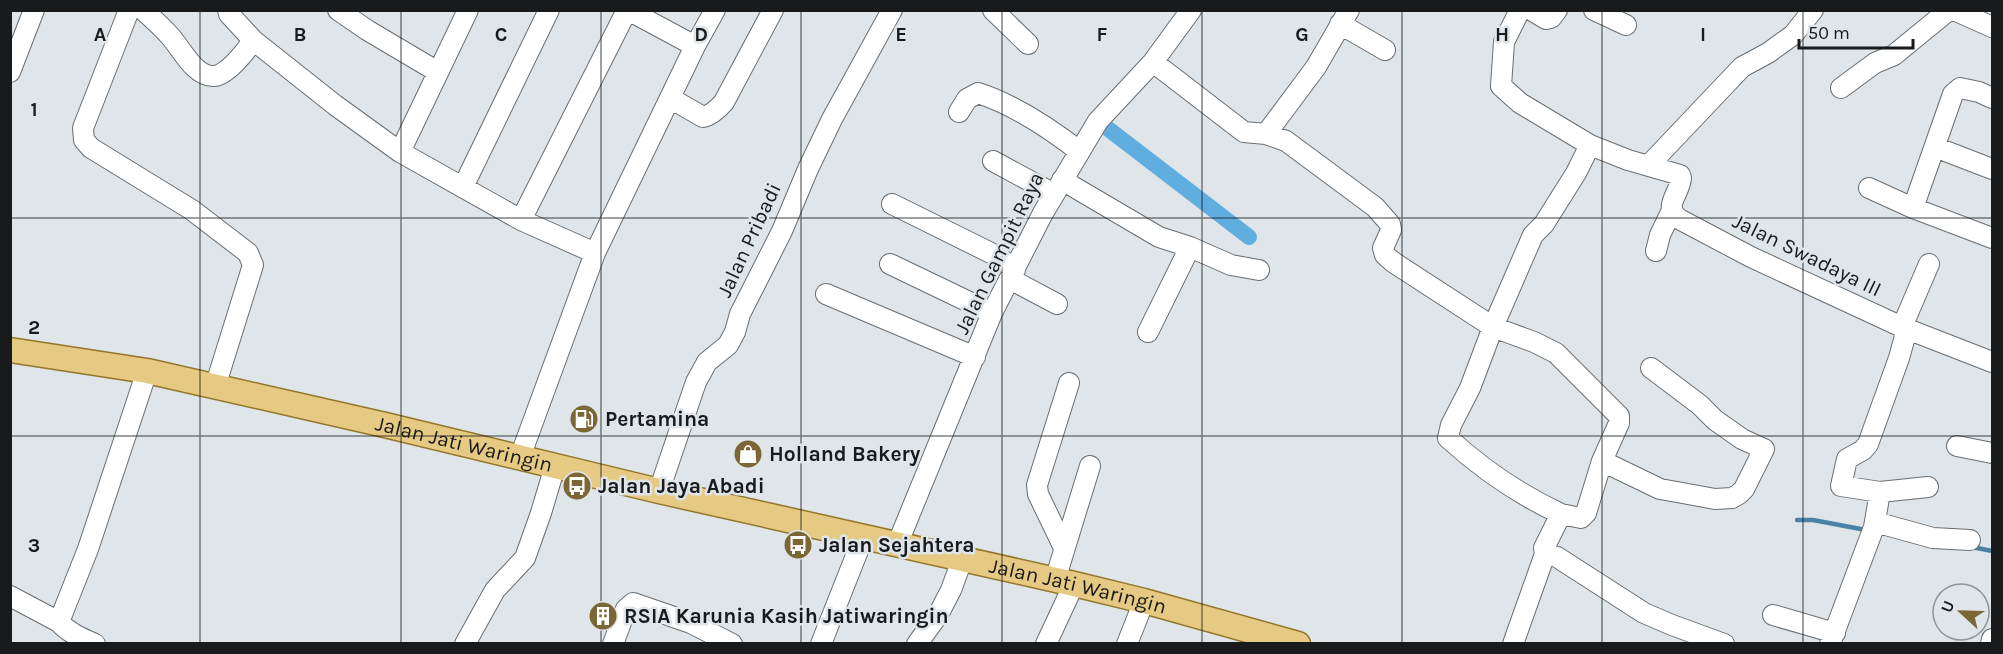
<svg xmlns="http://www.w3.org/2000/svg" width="2003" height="654" font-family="Karla,sans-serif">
<rect width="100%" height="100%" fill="#dfe5e9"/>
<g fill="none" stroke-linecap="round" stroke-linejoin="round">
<!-- stream -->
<path stroke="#4a82a5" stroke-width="4.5" d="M1797 520H1813L1866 530
M1972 547 1992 551"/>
<!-- canal -->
<path stroke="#60aee0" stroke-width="16" d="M1098 121 1249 237"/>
<!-- minor casing -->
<g stroke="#696e72" stroke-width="22">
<path id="minor" d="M129 10 83 128 84 140 91 148 192 210 248 253 253 265 215 387
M143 10C152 18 162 27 170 36 181 48 194 76 213 76 226 77 247 50 253 40
M228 10 229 14 253 40 335 105 400 152 521 220 595 253
M338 10 367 30 438 72
M628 10 695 46
M993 10 1028 44
M1520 10 1504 42 1501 86 1520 103 1590 145 1628 160 1680 175 1681 178C1680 194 1662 206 1679 219L1751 257 1902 327 1992 362
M1531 10 1546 19 1551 18 1557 10
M1594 10 1626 25
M1954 10 1992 27
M1340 24 1385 50
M1153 62 1244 132 1266 134 1286 141 1375 207 1390 224 1391 230 1383 248 1385 255 1393 262 1493 327 1470 388 1451 425 1448 438C1483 470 1518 494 1561 514L1544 548 1545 554
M10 72 34 10
M1841 88 1875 63 1894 55 1949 10
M670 98 703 117C712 115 718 109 724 102L773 10
M959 112 967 99 978 93C1015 105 1048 127 1079 151
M1266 134 1316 67 1349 10
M1590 145 1576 173 1544 224 1533 235 1493 327 1534 342 1556 353 1619 416V423L1602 461 1660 489 1677 492 1715 499 1732 498 1739 494 1744 489 1764 449 1742 439 1715 420 1700 405 1651 368
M1935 147 1992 169
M400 152 468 10
M993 161 1054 194
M1649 165 1742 67 1768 53 1793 35 1813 10
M1062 180 1159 237 1190 247 1231 265 1259 270
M463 187 549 10
M1869 188 1913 208 1992 238
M892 204 999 257 1015 270
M1913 208 1953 94 1960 88 1979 92 1992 98
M521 220 627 10
M1656 251 1660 235 1672 210
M890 264 992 313
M1010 279 1057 304
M826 294 975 357
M1902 327 1929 264
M1148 332 1190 247
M1957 446 1992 453
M520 457 595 253 695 46 715 10
M659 491 696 382 707 362 728 345 735 332 740 314 782 231 808 169 832 119 892 10
M1880 492 1928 487
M1561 514 1581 518 1586 513 1602 461
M1875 522 1933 538 1970 540
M897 545 992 313 1043 213 1098 121 1153 62 1191 10
M1064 548 1038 494 1037 485 1069 383
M1055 580 1090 466
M10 596 59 622
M1773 615 1835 633
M95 644C81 638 69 633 59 622L88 549 147 371
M465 644 495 590 525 558 541 513 555 466
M613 644 626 609 633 603 691 623 732 644
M821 644 863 538
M917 644 938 615 951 590 962 560
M1046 644 1074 584
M1127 644 1144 601
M1513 644 1545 554 1557 557 1644 613 1672 625 1724 644
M1830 644 1874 527 1880 492 1841 486 1847 459 1863 450 1868 444 1899 358 1907 329
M1991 644 1992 639"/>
</g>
<!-- major casing -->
<g stroke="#937629" stroke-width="27">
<g id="major">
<path id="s1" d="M10 350 147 371 385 425 659 491 1074 584 1144 601 1298 644"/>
</g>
</g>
<!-- minor -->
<use href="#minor" stroke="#fff" stroke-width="20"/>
<!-- major -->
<use href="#major" stroke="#e6ca83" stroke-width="24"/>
</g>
<!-- grid -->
<path fill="none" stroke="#181a1c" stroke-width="1.5" stroke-opacity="0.55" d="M200 10V644M401 10V644M601 10V644M801 10V644M1002 10V644M1202 10V644M1402 10V644M1602 10V644M1803 10V644M10 218H1992M10 436H1992"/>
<!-- icons -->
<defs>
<g id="fuel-disc" transform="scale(1.5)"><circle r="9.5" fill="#7b6635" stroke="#dfe5e9"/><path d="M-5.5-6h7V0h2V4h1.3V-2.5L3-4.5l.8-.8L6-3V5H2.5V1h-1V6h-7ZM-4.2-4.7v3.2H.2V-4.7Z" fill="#fff"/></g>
<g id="shop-disc" transform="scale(1.5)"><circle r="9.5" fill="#7b6635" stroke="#dfe5e9"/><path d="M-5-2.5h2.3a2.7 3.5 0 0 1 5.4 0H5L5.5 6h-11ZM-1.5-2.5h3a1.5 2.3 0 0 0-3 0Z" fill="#fff"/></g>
<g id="bus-disc" transform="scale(1.5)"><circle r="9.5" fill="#7b6635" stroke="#dfe5e9"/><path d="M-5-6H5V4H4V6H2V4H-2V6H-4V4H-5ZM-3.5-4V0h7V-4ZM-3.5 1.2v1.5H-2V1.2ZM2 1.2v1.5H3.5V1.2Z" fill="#fff"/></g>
<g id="building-disc" transform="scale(1.5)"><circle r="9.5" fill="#7b6635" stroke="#dfe5e9"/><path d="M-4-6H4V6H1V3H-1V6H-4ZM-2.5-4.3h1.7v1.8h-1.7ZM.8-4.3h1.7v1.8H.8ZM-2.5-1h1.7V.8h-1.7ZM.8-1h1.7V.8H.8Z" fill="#fff"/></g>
</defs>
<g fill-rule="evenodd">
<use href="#fuel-disc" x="584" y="419"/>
<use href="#shop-disc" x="748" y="454"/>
<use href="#bus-disc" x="577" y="486"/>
<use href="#bus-disc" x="798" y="545"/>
<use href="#building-disc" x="603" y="616"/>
</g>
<g text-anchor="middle" stroke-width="5" stroke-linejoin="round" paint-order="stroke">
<!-- street labels -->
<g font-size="21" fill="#181a1c" stroke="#dfe5e9">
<text transform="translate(749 240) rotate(-65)" y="7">Jalan Pribadi</text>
<text transform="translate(999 253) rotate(-64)" y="7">Jalan Gampit Raya</text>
<text transform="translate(1807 255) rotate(26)" y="7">Jalan Swadaya III</text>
<text dy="7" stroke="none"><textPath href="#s1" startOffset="464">Jalan Jati Waringin</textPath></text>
<text dy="7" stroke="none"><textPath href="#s1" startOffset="1094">Jalan Jati Waringin</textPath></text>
</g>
<!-- poi labels -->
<g font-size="21" font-weight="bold" fill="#181a1c" stroke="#dfe5e9" text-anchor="start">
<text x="605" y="426">Pertamina</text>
<text x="769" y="461">Holland Bakery</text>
<text x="598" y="493">Jalan Jaya Abadi</text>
<text x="819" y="552">Jalan Sejahtera</text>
<text x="624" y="623">RSIA Karunia Kasih Jatiwaringin</text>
</g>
</g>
<g font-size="20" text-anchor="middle" font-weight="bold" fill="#181a1c" stroke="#dfe5e9" stroke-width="5" stroke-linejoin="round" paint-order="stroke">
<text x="100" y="41">A</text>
<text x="300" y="41">B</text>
<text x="501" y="41">C</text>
<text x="701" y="41">D</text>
<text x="901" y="41">E</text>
<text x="1102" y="41">F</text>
<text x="1302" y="41">G</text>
<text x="1502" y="41">H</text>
<text x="1703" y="41">I</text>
<text x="34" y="116">1</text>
<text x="34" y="334">2</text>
<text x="34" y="552">3</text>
</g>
<!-- border -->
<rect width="2003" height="654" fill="none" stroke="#181a1c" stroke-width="24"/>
<!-- north arrow -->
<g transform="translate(1961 612) rotate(292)"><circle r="28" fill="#dfe5e9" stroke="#8f9497" stroke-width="1.5"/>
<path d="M0-4.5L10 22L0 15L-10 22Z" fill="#7b6635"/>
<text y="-9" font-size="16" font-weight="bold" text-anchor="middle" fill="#181a1c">U</text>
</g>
<!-- scale -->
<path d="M1799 39v9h114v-9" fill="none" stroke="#181a1c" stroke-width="3"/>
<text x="1808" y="39" font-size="18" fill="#181a1c" stroke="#dfe5e9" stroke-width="4.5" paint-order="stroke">50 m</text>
</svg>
